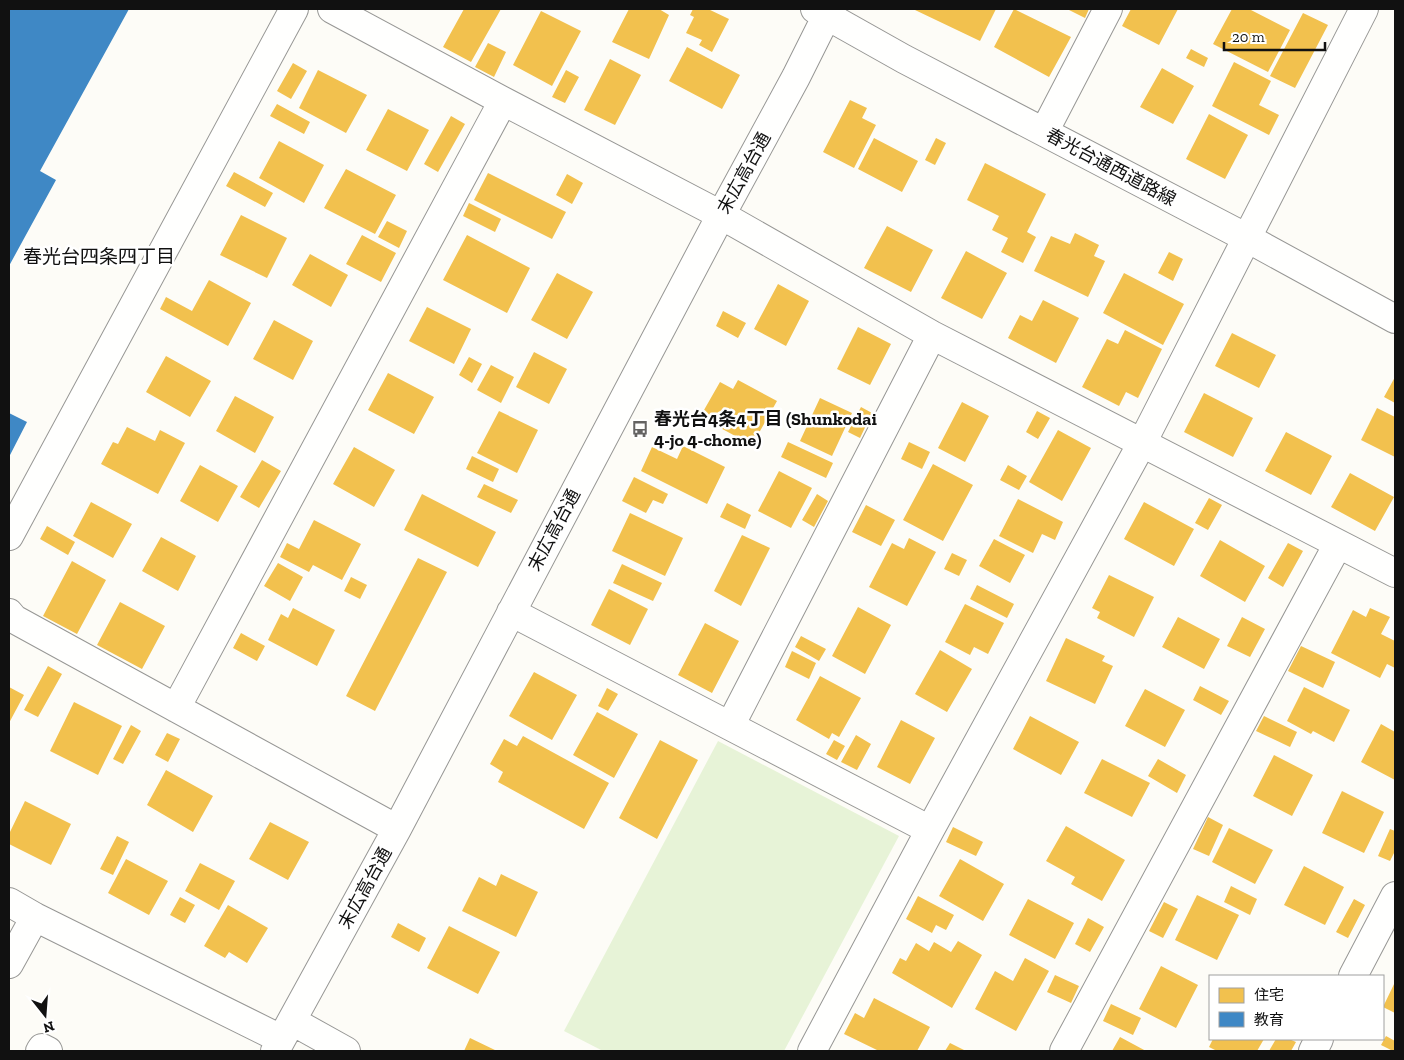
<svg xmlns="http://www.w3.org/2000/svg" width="1404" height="1060" font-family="'Zilla Slab','Noto Sans JP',serif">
<rect width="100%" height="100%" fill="#fdfcf7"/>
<!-- green -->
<path fill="#e7f3d7" d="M718 741 899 836 784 1051H603L564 1031Z"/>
<!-- homes -->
<path fill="#f2c14e" d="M464 9H501L471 62 443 47Z
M629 9H659L669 15 649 59 612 42Z
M693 9H708L729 19 712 52 699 45 702 40 686 33 694 17 690 15Z
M916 9H996L980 41 915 10Z
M1014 9 1071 37 1049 77 994 47Z
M1067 9H1089L1085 18Z
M1131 9H1178L1159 45 1122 26Z
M1232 9H1249L1290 30 1268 72 1213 44Z
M541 11 581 31 552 86 513 65Z
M1303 13 1328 25 1295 88 1270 76Z
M488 43 506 52 494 77 475 67Z
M687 47 740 75 722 109 669 81Z
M1191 49 1208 58 1204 67 1186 58Z
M610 59 641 75 615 125 584 110Z
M1234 62 1271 81 1259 105 1279 115 1269 135 1212 106Z
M293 63 307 71 291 99 277 91Z
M1162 68 1194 86 1173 124 1140 107Z
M318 70 367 95 346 133 299 108Z
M566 70 579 77 565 103 552 97Z
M850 100 867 108 862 118 876 125 854 168 823 152Z
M277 104 310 122 304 134 270 116Z
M388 109 429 130 407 171 366 150Z
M1209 114 1248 135 1225 179 1186 159Z
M451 116 465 124 438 172 424 164Z
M874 138 918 161 902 192 858 169Z
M936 138 946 143 935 165 925 160Z
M279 141 324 165 304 203 259 178Z
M985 163 1046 194 1027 232 1036 237 1023 263 1001 252 1008 238 992 230 999 216 967 200Z
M346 169 396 195 375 234 324 208Z
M234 172 273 193 265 207 226 186Z
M488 173 566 212 552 239 474 200Z
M567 174 583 183 572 204 556 195Z
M469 203 501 219 495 232 463 216Z
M241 215 287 238 267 278 220 255Z
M387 221 407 231 399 248 378 237Z
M887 226 933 250 911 292 864 268Z
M1075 233 1099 245 1094 256 1105 261 1088 297 1034 271 1051 236 1070 244Z
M362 235 396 253 381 282 346 264Z
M467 235 530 268 507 313 443 280Z
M966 251 1007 273 982 319 941 298Z
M1169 252 1183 259 1173 281 1158 273Z
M310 254 348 275 331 307 292 285Z
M557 273 593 292 567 339 531 320Z
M1124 273 1184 304 1163 345 1103 313Z
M209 280 251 303 228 346 160 309 166 297 192 311Z
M778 284 809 301 786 346 754 329Z
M1043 300 1079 318 1056 363 1008 338 1020 315 1032 321Z
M427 307 471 329 454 364 409 341Z
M723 311 746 323 738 338 716 326Z
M274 320 313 341 293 380 253 359Z
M858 327 891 344 870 385 837 369Z
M1125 330 1162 349 1138 398 1126 392 1119 406 1082 387 1107 339 1118 344Z
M1232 333 1276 355 1259 388 1215 366Z
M534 352 567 369 549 404 516 387Z
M166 356 211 381 190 417 146 392Z
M469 357 482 364 472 383 459 375Z
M491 365 514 377 501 403 477 390Z
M388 373 434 397 414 434 368 410Z
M1395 377V403L1384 397Z
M738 380 777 401 752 445 700 417 720 382 733 389Z
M1204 393 1253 418 1233 457 1184 432Z
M235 396 274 417 255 453 216 431Z
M820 398 852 413 832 456 800 441Z
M962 402 989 416 965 462 938 448Z
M861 407 872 413 860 438 848 432Z
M1377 408 1395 417V457L1361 440Z
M499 411 538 430 517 473 477 453Z
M1037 411 1050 418 1038 439 1026 432Z
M127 427 155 441 160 430 185 443 158 494 101 464 113 442 118 444Z
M1058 430 1091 448 1062 501 1029 482Z
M1286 432 1332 456 1311 495 1265 471Z
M788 442 833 463 826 478 781 457Z
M909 442 930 452 922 469 901 459Z
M683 446 725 467 707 504 641 471 652 447 677 459Z
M354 447 395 470 374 507 333 484Z
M472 456 499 469 493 482 466 469Z
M262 460 281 471 259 508 240 497Z
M933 464 973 485 943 541 903 520Z
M200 465 238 486 218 522 180 501Z
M1008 465 1027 476 1019 490 1000 480Z
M779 471 812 488 791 528 758 511Z
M1350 473 1394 497 1375 531 1331 507Z
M634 477 668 494 663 504 653 500 646 513 622 501Z
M484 484 518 500 511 513 477 497Z
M422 494 496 532 478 567 404 530Z
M817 494 828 501 814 527 802 520Z
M1209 498 1222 505 1208 530 1195 523Z
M1018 499 1063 522 1055 540 1042 534 1033 553 999 536Z
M91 502 132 524 113 558 73 536Z
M1144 502 1194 529 1174 566 1124 539Z
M727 503 751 515 745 529 720 517Z
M866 505 895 520 881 546 852 532Z
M630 513 683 538 665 576 612 551Z
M314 520 361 544 342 580 313 565 309 572 280 557 287 543 299 549Z
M47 526 75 542 68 555 40 539Z
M742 535 770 548 741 606 714 591Z
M161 537 196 556 178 591 142 571Z
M909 538 936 552 907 606 869 587 892 543 904 549Z
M994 539 1025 555 1010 583 979 566Z
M1220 540 1265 566 1245 602 1200 576Z
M1288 543 1303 551 1283 587 1268 578Z
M952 553 967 560 959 576 944 569Z
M418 558 447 572 375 711 346 696Z
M72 561 106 580 77 634 43 616Z
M278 563 303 577 290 601 264 586Z
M622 564 662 583 653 601 613 583Z
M1109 575 1154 597 1134 637 1097 618 1100 612 1092 608Z
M351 577 367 585 360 599 344 591Z
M977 585 1014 604 1007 618 970 599Z
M609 589 648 609 630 645 591 625Z
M120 602 165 626 142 669 97 645Z
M965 604 1004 623 988 654 974 647 970 655 945 642Z
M858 607 891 625 865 674 832 656Z
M293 608 335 630 317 666 268 640 281 614 288 618Z
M1370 608 1390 617 1381 634 1395 641V668L1387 664 1380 678 1331 653 1353 610 1366 617Z
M1178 617 1220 639 1204 669 1162 647Z
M1242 617 1265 629 1250 657 1227 646Z
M705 623 739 641 712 693 678 675Z
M241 633 265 646 257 661 233 648Z
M801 636 826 649 819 661 795 647Z
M1066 638 1105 656 1102 661 1113 666 1095 704 1046 681Z
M1301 646 1335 662 1323 688 1288 671Z
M940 650 972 669 947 712 915 694Z
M792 651 816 663 809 679 785 667Z
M48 666 62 674 38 717 24 710Z
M534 672 577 695 552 740 509 716Z
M820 676 861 698 839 737 832 733 829 739 796 720Z
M1200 686 1229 701 1221 715 1193 700Z
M9 687 24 695 9 723Z
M1304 687 1350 710 1334 742 1313 731 1311 734 1287 721Z
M607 688 618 694 608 711 598 706Z
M1145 689 1185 710 1165 747 1125 726Z
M74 702 122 726 98 775 50 751Z
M597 712 638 734 614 778 573 755Z
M1030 716 1079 742 1061 775 1013 749Z
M1264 716 1297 732 1290 747 1256 731Z
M901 720 935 738 910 784 877 767Z
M1381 724 1395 732V780L1361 762Z
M131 725 141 731 123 764 113 759Z
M167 733 180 739 168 762 155 755Z
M856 735 871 744 857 770 841 762Z
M523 736 609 783 584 829 498 782 503 772 490 764 504 739 517 746Z
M660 740 698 760 657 839 619 818Z
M834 740 845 746 837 760 826 754Z
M1274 755 1313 775 1292 816 1253 796Z
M1102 759 1150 783 1132 817 1084 793Z
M1158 759 1186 775 1177 793 1148 776Z
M166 770 213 796 193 832 147 805Z
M1342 791 1384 812 1364 853 1322 833Z
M25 801 71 824 51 865 9 844V834Z
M1208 817 1223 825 1209 856 1193 849Z
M270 822 309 842 288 880 249 859Z
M1066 826 1125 860 1102 901 1071 884 1075 877 1046 861Z
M953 827 983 842 976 856 946 842Z
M1229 828 1273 850 1255 884 1212 862Z
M1390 829 1395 831V851L1390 861 1378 856Z
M117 836 129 842 113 875 100 869Z
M126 859 168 881 149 915 108 893Z
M960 859 1004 884 983 921 939 896Z
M200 863 235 881 219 910 185 891Z
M1304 866 1344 887 1325 925 1284 905Z
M501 874 538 892 516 937 462 911 479 877 496 886Z
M1231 886 1257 899 1250 915 1224 902Z
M1197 895 1239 915 1217 960 1175 940Z
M918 896 954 915 946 930 936 925 932 933 906 919Z
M180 897 195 905 185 923 170 915Z
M1028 899 1074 923 1055 959 1009 935Z
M1354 899 1365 905 1348 938 1336 932Z
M1164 902 1178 909 1163 938 1149 931Z
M228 905 268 928 247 963 229 952 225 958 204 946Z
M1088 918 1104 927 1090 952 1075 944Z
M398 923 426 938 419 952 391 937Z
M449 926 500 952 478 994 427 968Z
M958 941 982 955 952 1008 892 973 900 958 906 961 916 943 929 951 934 942 951 952Z
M1025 958 1049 971 1016 1031 975 1009 995 971 1013 981Z
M1161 966 1198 985 1176 1028 1139 1009Z
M1055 975 1079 986 1071 1003 1047 992Z
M1395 982V1013L1383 1007Z
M874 998 930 1027 917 1051H879L844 1034 855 1013 864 1018Z
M1111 1004 1141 1018 1133 1035 1103 1021Z
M1386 1036 1395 1041V1051H1393L1381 1045Z
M1120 1037 1146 1051H1112Z
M470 1038 497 1051H464Z
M1213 1039H1264L1257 1051H1217L1209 1047Z
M1276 1039H1289L1296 1042 1291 1051H1269Z
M950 1043 966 1051H945Z"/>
<!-- schools -->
<path fill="#3f88c5" d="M9 9H129L40 171 56 180 9 266Z
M9 413 27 422 9 457Z"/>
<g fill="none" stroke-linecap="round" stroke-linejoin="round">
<!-- minor casing -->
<g stroke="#979795" stroke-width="30">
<path id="minor" d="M332 9 503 101 721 215 932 335 1395 573
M815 9 904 59 1247 238 1395 319
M1044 132 1108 9
M9 536 294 9
M511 612 930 830
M9 613 14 619 397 829
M176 708 503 101
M730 726 932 335
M9 902 35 917 281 1039
M9 964 35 917
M1353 976 1395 896
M292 1021 346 1051
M40 1051 42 1048 48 1051
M275 1051 397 829 721 215 796 77 827 15 832 9
M812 1051 930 830 1142 443 1364 9
M1064 1051 1338 544
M1313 1051 1319 1039"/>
</g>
<!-- minor -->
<use href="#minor" stroke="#fffffe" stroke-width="28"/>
</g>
<!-- icons -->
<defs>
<g id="bus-bare" transform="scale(1.35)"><path d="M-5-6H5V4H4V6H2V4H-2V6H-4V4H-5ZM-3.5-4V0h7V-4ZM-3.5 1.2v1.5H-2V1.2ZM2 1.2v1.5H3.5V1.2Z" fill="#646362" stroke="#fff" stroke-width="2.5" paint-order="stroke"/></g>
</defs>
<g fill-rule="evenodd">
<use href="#bus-bare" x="640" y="429"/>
</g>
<g text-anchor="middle" stroke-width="5" stroke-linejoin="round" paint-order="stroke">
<!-- street labels -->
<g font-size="18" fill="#111" stroke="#fff">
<text transform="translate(1111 167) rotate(28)" y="6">春光台通西道路線</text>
<text transform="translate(744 173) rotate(-61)" y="6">末広高台通</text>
<text transform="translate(554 530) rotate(-62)" y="6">末広高台通</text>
<text transform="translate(365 888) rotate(-61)" y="6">末広高台通</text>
</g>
<!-- poi labels -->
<g font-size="18" font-weight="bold" fill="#111" stroke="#fff" text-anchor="start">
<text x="654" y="425">春光台4条4丁目 (Shunkodai<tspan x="654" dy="21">4-jo 4-chome)</tspan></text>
</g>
<!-- neighbourhood labels -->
<g font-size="19" fill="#111" stroke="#fff">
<text x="99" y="263">春光台四条四丁目</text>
</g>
</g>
<!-- border -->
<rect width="1404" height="1060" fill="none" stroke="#111111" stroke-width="20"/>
<!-- legend -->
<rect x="1209" y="975" width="175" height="65" fill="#ffffff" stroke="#a0a0a0"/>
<rect x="1219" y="988" width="25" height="15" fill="#f2c14e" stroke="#a0a0a0"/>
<text x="1254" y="1000" font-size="15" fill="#111111">住宅</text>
<rect x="1219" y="1012" width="25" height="15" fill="#3f88c5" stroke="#a0a0a0"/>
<text x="1254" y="1025" font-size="15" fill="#111111">教育</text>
<!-- north arrow -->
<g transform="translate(45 1015) rotate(163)" stroke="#ffffff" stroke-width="4" paint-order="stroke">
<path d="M0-4L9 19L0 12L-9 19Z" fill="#111111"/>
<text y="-8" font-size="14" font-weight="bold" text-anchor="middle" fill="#111111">N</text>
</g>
<!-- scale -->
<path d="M1224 42v8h101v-8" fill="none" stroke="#111111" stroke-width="2.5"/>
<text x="1232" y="42" font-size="15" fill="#111111" stroke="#ffffff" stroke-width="4" paint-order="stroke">20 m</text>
</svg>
